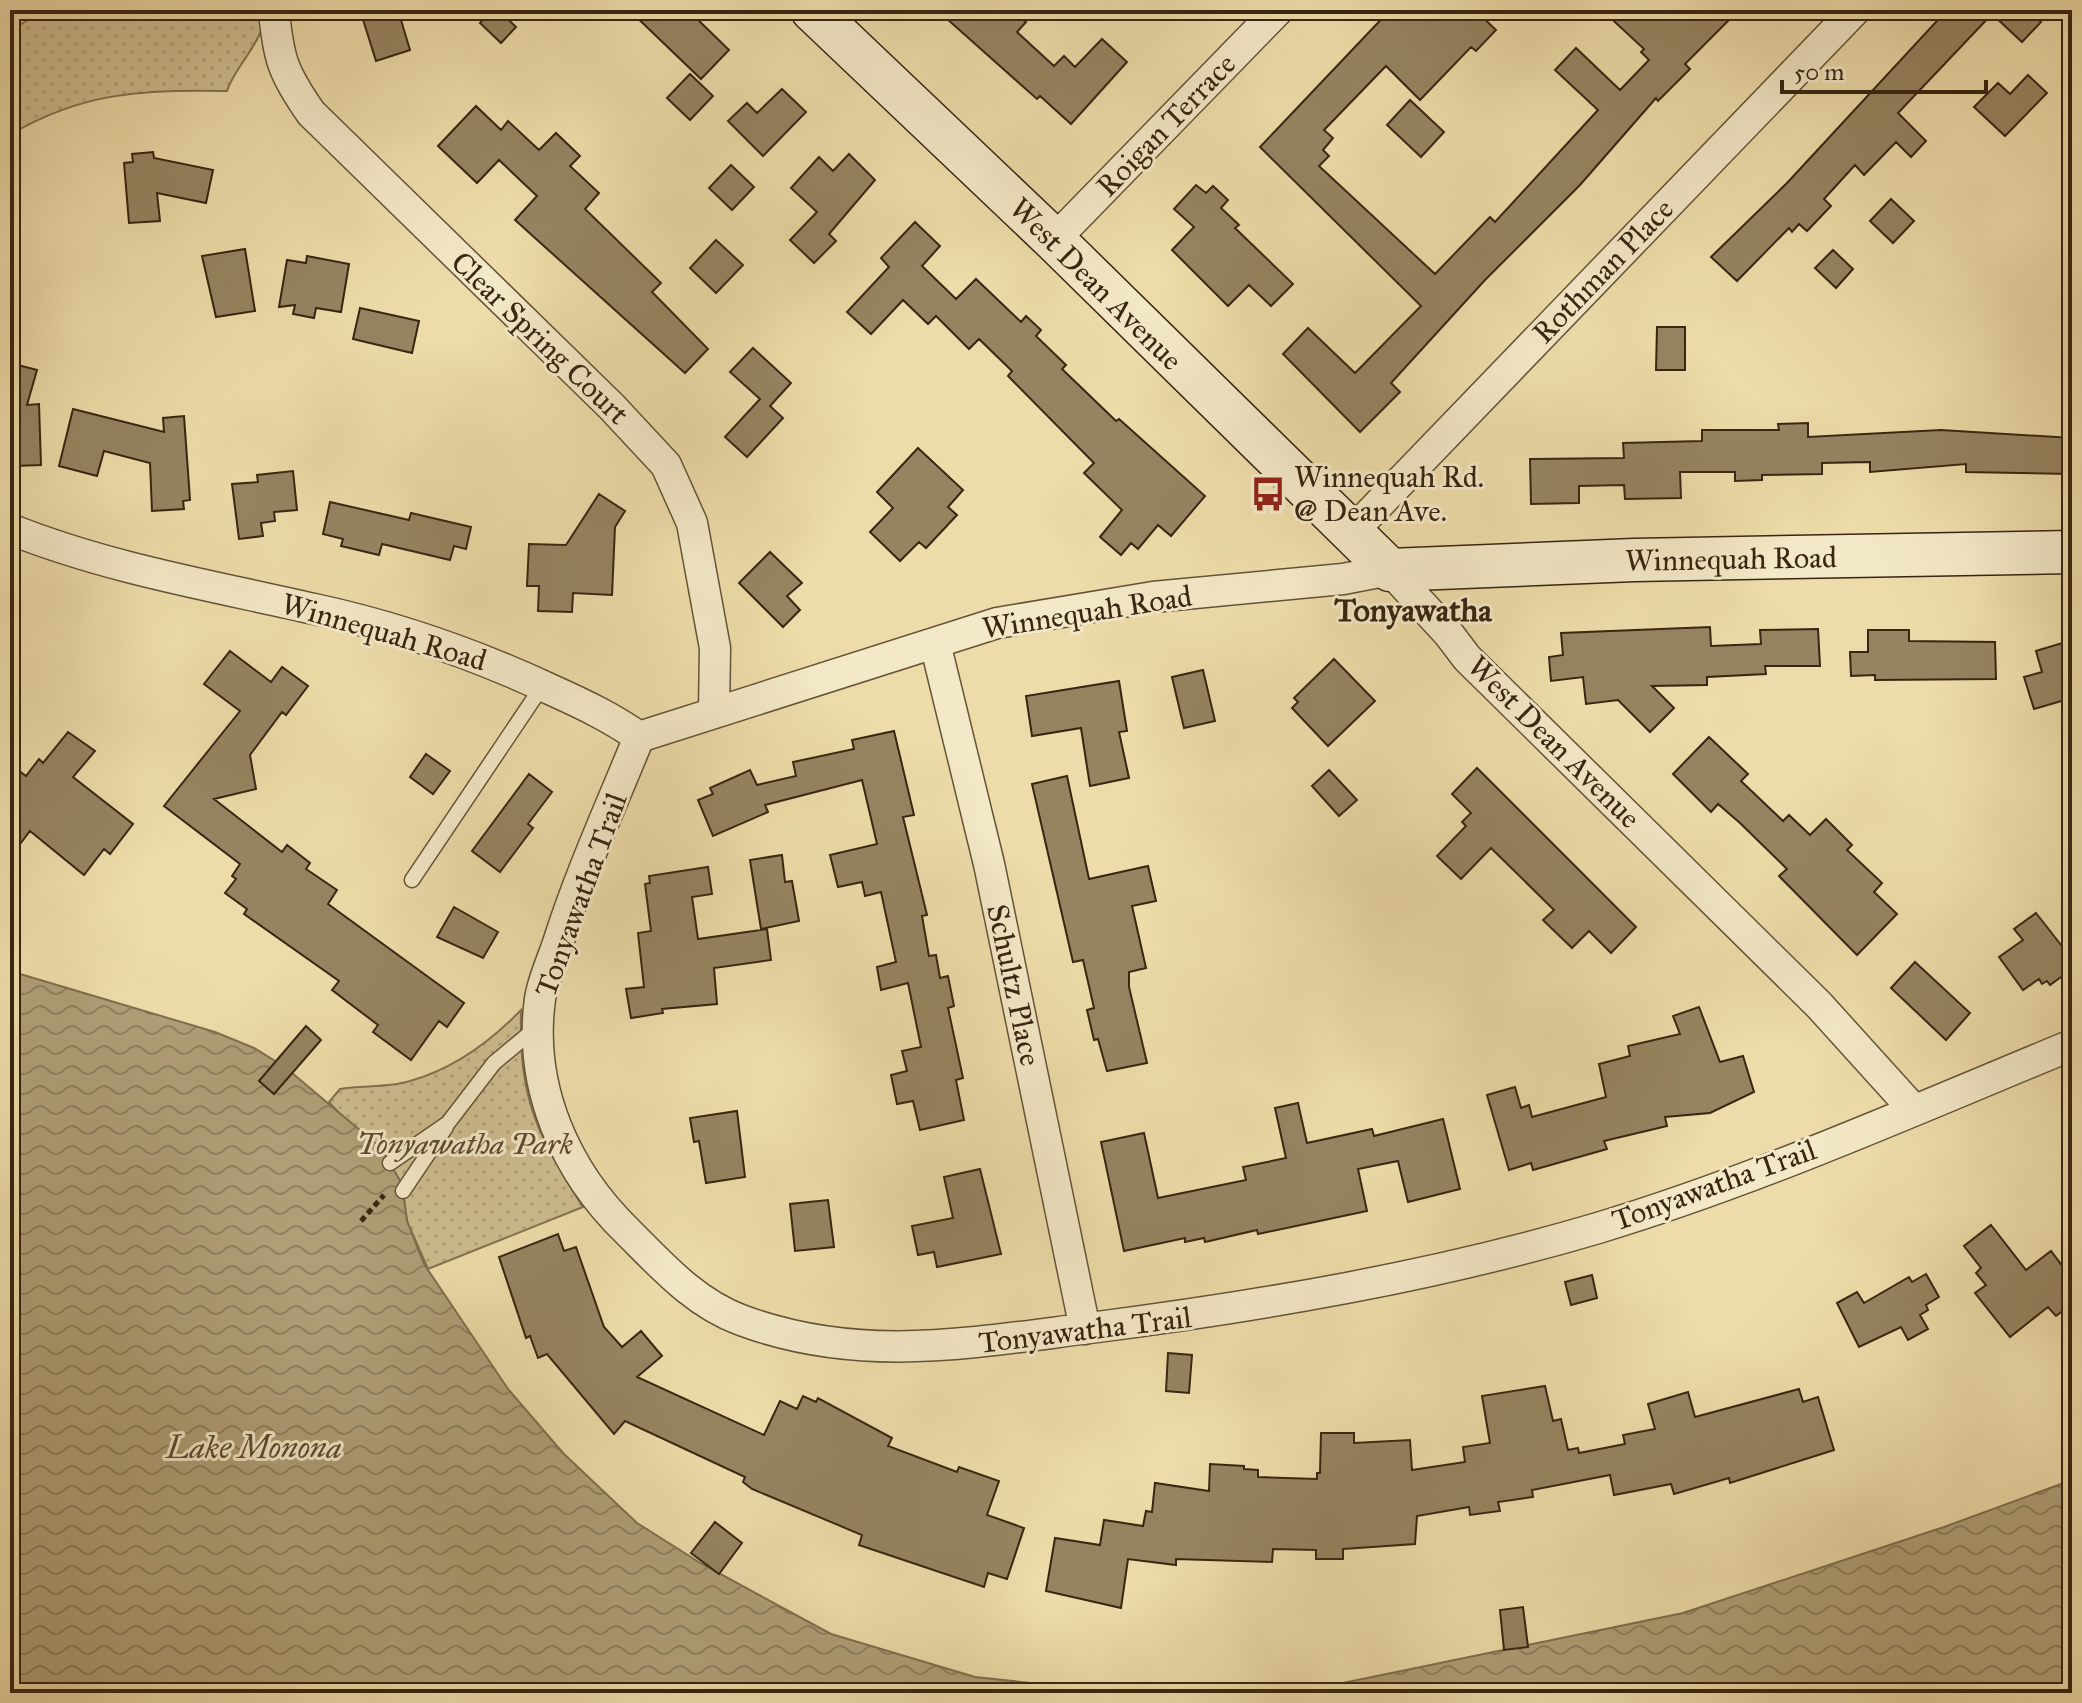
<svg xmlns="http://www.w3.org/2000/svg" width="2082" height="1703" font-family="'IM FELL Great Primer',serif">
<defs>
<pattern id="park-dots" width="8" height="8" patternUnits="userSpaceOnUse" patternTransform="scale(2)"><rect width="8" height="8" fill="#cebd8f"/><path d="M2 2h.1M6 6h.1" fill="none" stroke="#b2a27a" stroke-width="1.8" stroke-linecap="round"/></pattern>
<pattern id="water-waves" width="16" height="10" patternUnits="userSpaceOnUse" patternTransform="scale(2)"><rect width="16" height="10" fill="#af9e76"/><path d="M0 5q4-4 8 0t8 0" fill="none" stroke="#8f815f"/></pattern>
</defs>
<rect width="100%" height="100%" fill="#eddca9"/>
<filter id="stains"><feTurbulence type="fractalNoise" baseFrequency=".0025" numOctaves="4"/><feColorMatrix values="0 0 0 0 .2 0 0 0 0 .09 0 0 0 0 .02 0 0 0 .5 -.17"/></filter>
<radialGradient id="worn" r=".72"><stop offset=".6" stop-color="#630" stop-opacity="0"/><stop offset="1" stop-color="#630" stop-opacity=".3"/></radialGradient>
<!-- park -->
<path fill="url(#park-dots)" stroke="#837150" stroke-width="2" d="M44 10H264C268 38 235 65 227 91 146 89 81 92 10 135V31Z
M521 1010C519 1100 536 1132 583 1207L428 1269 407 1221 402 1184 329 1102 340 1089C363 1085 388 1088 410 1081 453 1069 490 1042 521 1010Z"/>
<!-- water -->
<path fill="url(#water-waves)" stroke="#7f6e4e" stroke-width="2" d="M10 971 215 1032 254 1048 285 1067 381 1148 402 1184 407 1221 424 1264 508 1389 563 1453 637 1523 702 1564 831 1634 975 1677 1105 1691 1309 1690 1683 1613 1944 1527 2072 1480V1693H10Z"/>
<!-- building -->
<path fill="#968461" stroke="#382512" stroke-width="2" d="M360 10H398L410 50 376 61Z
M492 10H498L516 27 501 43 480 23Z
M629 10H688L729 50 701 79Z
M937 10H1013L1026 22 1017 32 1054 66 1064 56 1075 67 1102 39 1127 62 1071 124 1040 96 1037 99Z
M1390 10H1475L1496 30 1476 51 1471 47 1420 100 1386 66 1324 130 1333 138 1323 150 1329 156 1319 166 1435 274 1490 217 1495 222 1598 110 1555 70 1576 48 1620 90 1649 60 1641 52 1644 49 1602 10H1739L1685 64 1690 69 1658 101 1656 98 1580 185 1485 280 1391 383 1400 392 1360 432 1283 354 1308 328 1355 373 1421 306 1260 147Z
M1947 10H2029L2041 22 2022 42 1992 14 1898 113 1926 141 1911 157 1896 142 1864 175 1855 165 1824 199 1831 206 1807 231 1799 224 1792 232 1789 228 1737 281 1711 257 1787 183Z
M690 74 713 96 690 120 667 98Z
M2028 75 2047 93 2005 136 1974 107 1998 83 2010 94Z
M782 89 806 112 763 156 728 121 747 103 757 113Z
M1410 100 1444 132 1421 157 1387 125Z
M476 106 501 130 508 121 539 150 556 133 580 156 570 166 599 193 585 209 661 283 652 292 708 349 685 373 515 220 537 196 499 160 477 183 438 146Z
M153 152 154 158 213 170 206 203 157 193 160 221 129 223 124 163 133 162 132 154Z
M849 154 875 180 829 234 836 241 814 263 790 240 817 212 791 188 819 157 833 171Z
M731 165 754 187 732 210 709 188Z
M1196 185 1206 193 1213 186 1228 200 1221 208 1239 225 1235 228 1293 284 1271 306 1249 285 1228 306 1172 250 1194 227 1174 209Z
M1891 199 1914 221 1893 243 1870 221Z
M915 222 940 246 922 266 956 299 976 279 1021 322 1026 316 1041 330 1036 336 1066 365 1062 369 1116 421 1119 419 1205 496 1171 536 1158 525 1138 549 1131 543 1121 555 1100 537 1122 510 1084 473 1094 463 1008 376 1012 371 979 339 969 349 936 316 928 324 903 300 871 334 847 312 889 267 881 258Z
M716 240 743 265 716 293 690 268Z
M245 249 255 311 216 317 202 256Z
M1833 250 1853 269 1836 288 1815 268Z
M307 256 349 264 341 312 316 308 314 318 293 314 295 305 279 307 287 260 306 263Z
M360 308 419 321 412 353 353 339Z
M1657 327H1685V370H1656Z
M753 348 791 383 770 406 783 418 747 457 725 437 760 399 730 372Z
M10 363 37 370 27 405 39 404 41 465 14 466V460H10Z
M73 409 164 432 163 418 184 416 190 500 183 501 184 509 152 511 150 463 104 451 97 476 59 466Z
M1808 423V437L1941 430 2072 438V474L1966 472V464L1870 472V462L1822 463V474L1762 475V480L1735 481V472H1680L1681 498 1625 499 1624 485 1579 486V503L1531 504 1530 459 1624 458 1623 443 1702 441V430H1779L1778 424Z
M918 448 963 490 948 507 957 515 926 548 919 542 900 561 870 532 893 508 877 492Z
M293 471 297 510 274 512 275 521 261 523 263 536 239 539 232 484 258 482 257 475Z
M599 494 625 511 615 527 612 595 573 593 572 612 538 611 539 586H527L529 544 566 545Z
M330 502 409 520 411 513 471 527 466 549 454 546 450 560 382 544 379 555 341 546 343 539 323 534Z
M770 552 802 583 787 596 800 610 783 627 739 583Z
M1710 627 1711 646 1761 644 1760 630 1818 629 1820 666H1765L1766 674 1707 677V685L1652 686 1674 708 1650 732 1618 700 1586 704 1583 677 1551 681 1549 657 1563 655 1561 633Z
M1868 630H1909V641L1995 642 1996 679 1875 680V675L1851 676 1850 652H1868Z
M2072 640V698L2034 709 2024 677 2042 672 2036 651Z
M230 651 271 682 282 667 308 686 286 715 282 712 250 755 256 789 214 799 282 852 287 845 310 863 306 869 337 890 328 904 464 1003 447 1027 439 1021 411 1060 373 1032 378 1025 332 990 339 981 244 914 247 909 225 893 236 879 232 876 240 864 164 806 240 711 204 684Z
M1334 659 1375 701 1328 746 1292 708 1298 702 1294 698Z
M1203 670 1215 721 1184 728 1172 677Z
M1119 681 1127 731 1119 732 1129 778 1090 786 1081 728 1032 736 1026 696Z
M894 731 914 815 903 817 927 915 922 916 929 956 936 955 940 978 948 976 954 1006 948 1008 963 1078 956 1080 964 1120 920 1130 913 1101 897 1104 891 1075 907 1071 902 1051 921 1047 908 983 881 990 877 967 896 962 881 892 865 896 862 882 838 887 830 855 877 844 862 780 765 805 768 812 713 836 698 800 713 794 710 788 750 770 757 785 796 776 793 762 854 749 852 740Z
M68 732 95 751 73 777 133 824 110 854 104 849 84 875 30 831 10 857V764L26 776 39 759 43 763Z
M1709 737 1748 774 1741 781 1783 821 1789 815 1810 835 1826 819 1852 845 1847 850 1882 883 1874 892 1897 914 1857 955 1779 876 1787 869 1740 823 1718 804 1711 812 1673 774Z
M426 754 450 771 433 794 410 777Z
M1477 768 1636 927 1611 953 1589 931 1572 948 1543 920 1554 910 1491 848 1461 879 1437 856 1466 826 1462 822 1471 813 1452 794Z
M1329 770 1357 800 1339 816 1312 786Z
M529 774 552 792 528 824 533 828 500 872 472 851Z
M1067 776 1089 879 1148 866 1156 901 1132 906 1146 968 1129 972V987L1147 1063 1107 1071 1098 1039 1094 1040 1087 1010 1094 1008 1083 960 1073 962 1032 784Z
M782 855 785 882 792 881 799 921 761 929 750 860Z
M708 867 712 894 692 897 698 939 767 929 771 960 714 968 717 1004 662 1009 663 1013 631 1018 626 989 644 987 638 933 651 931 645 884 650 883 649 876Z
M454 907 498 932 483 958 437 937Z
M2036 913 2072 959V969L2050 985 2047 981 2042 984 2039 979 2023 990 1999 957 2023 940 2014 929Z
M1915 962 1970 1013 1946 1040 1891 988Z
M1699 1007 1720 1062 1743 1056 1754 1092 1710 1113 1665 1117 1667 1126 1604 1141 1607 1149 1533 1170 1531 1163 1509 1170 1487 1095 1515 1087 1521 1108 1529 1105 1532 1117 1606 1097 1599 1064 1630 1056 1628 1046 1680 1034 1673 1016Z
M306 1026 321 1040 274 1094 259 1081Z
M1298 1103 1307 1143 1372 1129 1374 1136 1443 1119 1460 1189 1408 1202 1398 1161 1358 1169 1367 1211 1258 1234 1257 1230 1205 1242 1204 1238 1185 1242V1238L1124 1251 1101 1142 1144 1133 1158 1198 1246 1180 1243 1167 1286 1158 1275 1108Z
M737 1111 745 1177 706 1183 699 1141 694 1142 690 1118Z
M980 1169 1001 1254 937 1267 934 1252 918 1255 912 1226 953 1218 944 1177Z
M828 1200 834 1247 795 1251 790 1204Z
M1991 1225 2026 1270 2051 1251 2072 1279V1304L2056 1316 2048 1307 2010 1337 1975 1293 1986 1285 1976 1273 1981 1268 1964 1246Z
M558 1234 564 1251 576 1247 604 1327 622 1347 641 1331 662 1356 637 1377 764 1435 780 1401 797 1409 803 1396 816 1402 818 1398 892 1438 888 1446 957 1472 959 1467 999 1481 987 1515 1024 1528 1007 1579 988 1573 984 1587 859 1545 862 1535 752 1489 743 1482 745 1477 625 1421 614 1434 547 1354 538 1358 530 1336 526 1338 499 1257Z
M1926 1274 1939 1297 1926 1305 1928 1310 1920 1315 1928 1329 1908 1340 1901 1327 1859 1347 1837 1303 1857 1292 1864 1303 1909 1277 1912 1282Z
M1592 1275 1597 1298 1571 1305 1565 1282Z
M1168 1353 1192 1355 1189 1393 1166 1391Z
M1545 1386 1553 1421 1561 1419 1568 1450 1578 1448 1579 1453 1625 1444 1623 1435 1655 1429 1648 1404 1688 1392 1695 1417 1799 1389 1803 1402 1818 1397 1834 1450 1730 1483 1729 1478 1674 1494 1671 1484 1614 1495 1610 1475 1532 1490 1533 1497 1498 1502 1500 1511 1470 1515 1469 1507 1417 1516 1415 1544 1343 1549V1559H1316V1550L1273 1549 1272 1562 1176 1559V1565L1128 1559 1121 1608 1046 1591 1055 1538 1100 1545 1104 1520 1143 1526 1146 1511 1152 1512 1155 1483 1209 1491 1210 1464 1244 1466V1469L1258 1470V1477L1317 1479V1473H1320L1321 1433H1354V1443L1410 1440 1412 1470 1465 1462 1463 1447 1490 1443 1482 1396Z
M715 1522 742 1543 719 1574 691 1553Z
M1523 1607 1528 1647 1504 1650 1500 1610Z"/>
<g fill="none" stroke-linecap="round" stroke-linejoin="round">
<!-- lane casing -->
<g stroke="#655338" stroke-width="17">
<path id="lane" d="M412 880 543 685
M390 1163 448 1123 494 1063 536 1028
M403 1191 446 1127"/>
</g>
<!-- street casing -->
<g stroke="#655338" stroke-width="33">
<path id="street" d="M274 10C278 58 283 73 311 113L612 407 666 465 692 523 715 648 714 712
M1054 240 1278 10
M10 529C107 568 213 586 314 609 398 627 477 655 554 691 585 705 612 718 639 737L997 623 1153 597 1343 579 1390 570 1448 633 1467 658 1819 1005 1914 1110
M1351 533 1855 10
M935 643 989 864 1085 1329
M639 737C612 804 581 871 559 940 553 959 543 979 540 999 528 1087 565 1171 628 1232 662 1266 695 1303 741 1320 859 1364 970 1343 1090 1328 1260 1306 1433 1277 1598 1228 1760 1179 1916 1109 2072 1045"/>
</g>
<!-- secondary casing -->
<g stroke="#382512" stroke-width="45">
<path id="secondary" d="M812 10 1054 240 1390 570 1634 560 2072 552"/>
</g>
<!-- path -->
<path stroke="#382512" stroke-width="5" stroke-dasharray="6 4" stroke-linecap="butt" d="M361 1221 384 1195"/>
<!-- lane -->
<use href="#lane" stroke="#f3e8c7" stroke-width="14"/>
<!-- street -->
<use href="#street" stroke="#f3e8c7" stroke-width="30"/>
<!-- secondary -->
<use href="#secondary" stroke="#f3e8c7" stroke-width="42"/>
</g>
<!-- icons -->
<defs>
<g id="bus-bare" transform="scale(2.76)"><path d="M-5-6H5V4H4V6H2V4H-2V6H-4V4H-5ZM-3.5-4V0h7V-4ZM-3.5 1.2v1.5H-2V1.2ZM2 1.2v1.5H3.5V1.2Z" fill="#8f2418" stroke="#f3e8c7" stroke-width="2.5" paint-order="stroke"/></g>
</defs>
<g fill-rule="evenodd">
<use href="#bus-bare" x="1268" y="494"/>
</g>
<g text-anchor="middle" stroke-width="6" stroke-linejoin="round" paint-order="stroke">
<!-- street labels -->
<g font-size="30" fill="#382512" stroke="#f3e8c7">
<text transform="translate(1166 125) rotate(-46)" y="10">Roigan Terrace</text>
<text transform="translate(1603 271) rotate(-46)" y="10">Rothman Place</text>
<text transform="translate(1096 284) rotate(45)" y="10">West Dean Avenue</text>
<text transform="translate(540 338) rotate(44)" y="10">Clear Spring Court</text>
<text transform="translate(1731 559) rotate(-1)" y="10">Winnequah Road</text>
<text transform="translate(1087 612) rotate(-9)" y="10">Winnequah Road</text>
<text transform="translate(384 632) rotate(16)" y="10">Winnequah Road</text>
<text transform="translate(1554 742) rotate(45)" y="10">West Dean Avenue</text>
<text transform="translate(581 895) rotate(-70)" y="10">Tonyawatha Trail</text>
<text transform="translate(1014 985) rotate(78)" y="10">Schultz Place</text>
<text transform="translate(1714 1185) rotate(-20)" y="10">Tonyawatha Trail</text>
<text transform="translate(1085 1330) rotate(-7)" y="10">Tonyawatha Trail</text>
</g>
<!-- poi labels -->
<g font-size="30" fill="#382512" stroke="#f3e8c7" text-anchor="start">
<text x="1294" y="487">Winnequah Rd.<tspan x="1294" dy="34">@ Dean Ave.</tspan></text>
</g>
<!-- park labels -->
<g font-size="30" font-style="italic" fill="#5e4b31" stroke="#f3e8c7">
<text x="465" y="1154">Tonyawatha Park</text>
</g>
<!-- neighbourhood labels -->
<g font-size="32" font-weight="bold" fill="#382512" stroke="#f3e8c7">
<text x="1413" y="621">Tonyawatha</text>
</g>
<!-- water labels -->
<g font-size="32" font-style="italic" fill="#5c4930" stroke="#f3e8c7">
<text x="254" y="1458">Lake Monona</text>
</g>
</g>
<!-- margin -->
<rect width="2082" height="1703" fill="none" stroke="#eddca9" stroke-width="40"/>
<rect x="12" y="12" width="2058" height="1679" fill="none" stroke="#382512" stroke-width="4"/>
<rect x="20" y="20" width="2042" height="1663" fill="none" stroke="#382512" stroke-width="2"/>
<!-- scale -->
<path d="M1782 80v12h204v-12" fill="none" stroke="#382512" stroke-width="4"/>
<text x="1794" y="80" font-size="24" fill="#382512" stroke="#f3e8c7" stroke-width="6" paint-order="stroke">50 m</text>
<rect width="100%" height="100%" filter="url(#stains)"/>
<rect width="100%" height="100%" fill="url(#worn)"/>
</svg>
